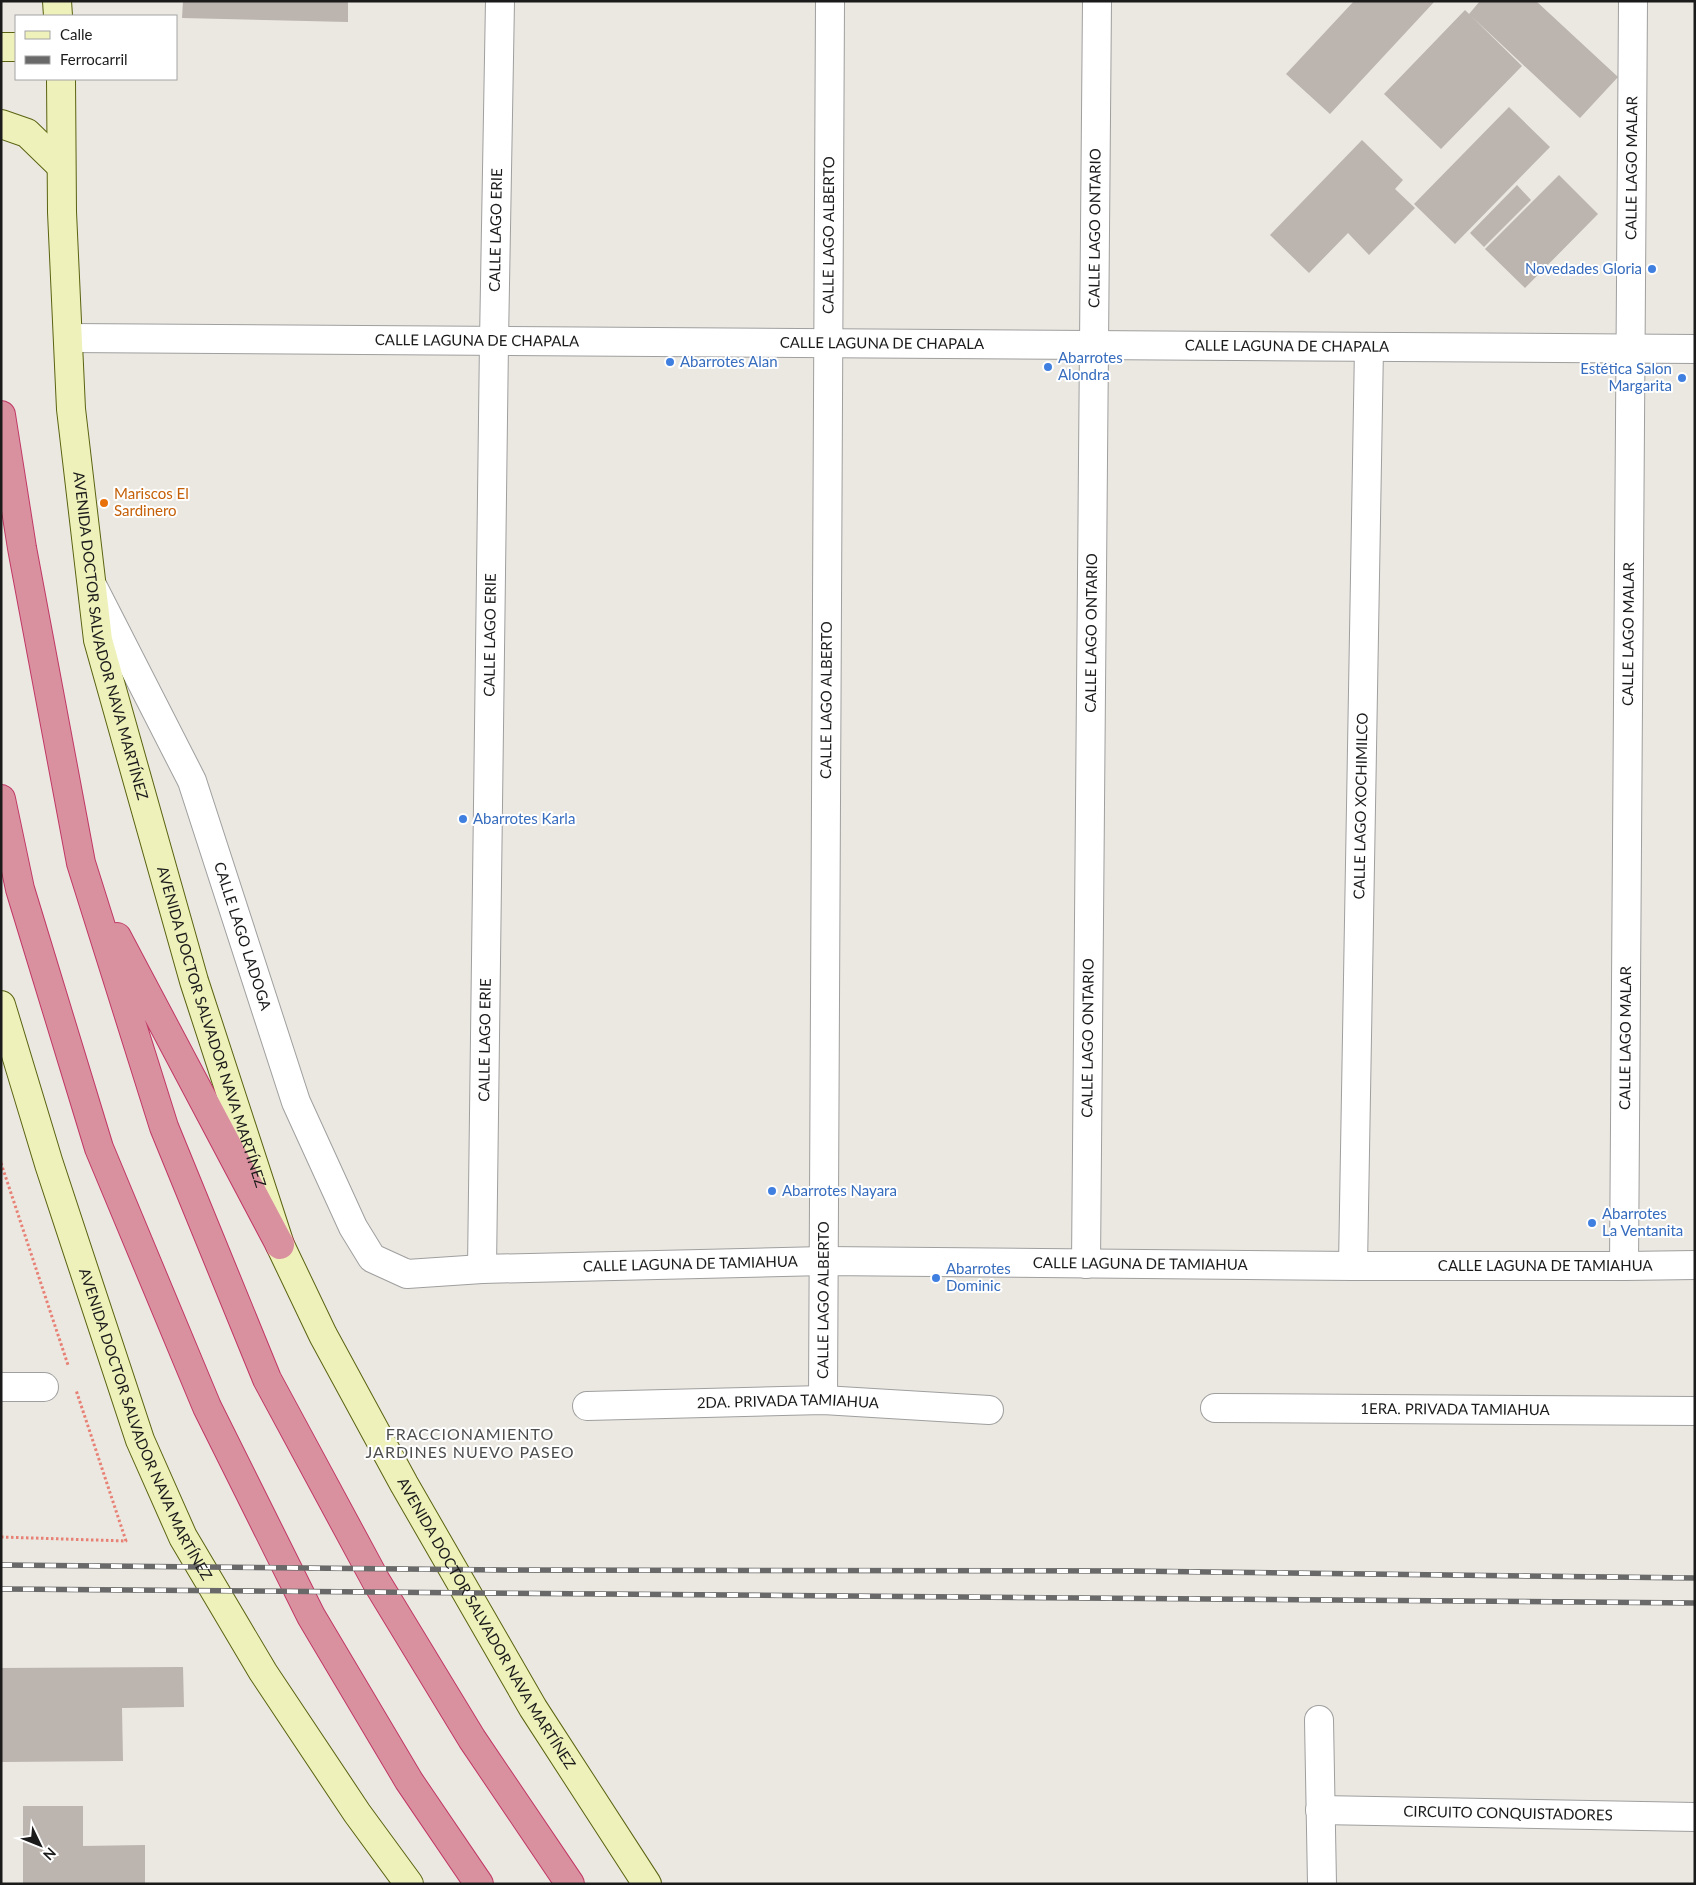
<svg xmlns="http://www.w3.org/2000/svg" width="1696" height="1885" font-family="Lato,sans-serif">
<rect width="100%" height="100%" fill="#ebe8e1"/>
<!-- building -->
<path fill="#bbb4af" d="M183 1H348V22L182 18Z
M1354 1H1435L1330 114 1286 74Z
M1480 1H1536L1618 77 1580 118 1469 14Z
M1465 10 1522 66 1441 149 1384 94Z
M1509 107 1550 147 1455 244 1414 204Z
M1362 140 1403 180 1395 189 1415 208 1369 255 1348 233 1309 273 1270 235Z
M1559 175 1598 214 1525 288 1485 249Z
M1517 185 1531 200 1484 247 1470 233Z
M183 1667 184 1707 122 1708 123 1761 1 1762V1668Z
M23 1806H83V1846L145 1845V1884H23Z"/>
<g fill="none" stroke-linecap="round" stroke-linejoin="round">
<!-- street casing -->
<g stroke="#9f9f9f" stroke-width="30">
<g id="street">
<path id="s1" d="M68 338 1695 349"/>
<path id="s2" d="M93 587 192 781 296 1102 353 1227 372 1258 407 1274 482 1269 824 1261 1353 1266H1624L1695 1265"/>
<path id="s3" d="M1086 1264 1097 1"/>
<path id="s4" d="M1353 1266 1369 347"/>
<path id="s5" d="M1624 1266 1633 1"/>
<path id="s6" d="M482 1269 494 341 500 1"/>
<path d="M1 1387H44"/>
<path id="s7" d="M823 1400 830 1"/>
<path id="s8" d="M587 1406 823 1400 989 1410"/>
<path id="s9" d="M1215 1408 1695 1411"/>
<path d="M1319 1720 1322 1884"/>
<path id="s10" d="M1320 1810 1695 1817"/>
</g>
</g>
<!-- secondary casing -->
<g stroke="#5a6311" stroke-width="30">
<g id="secondary">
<path d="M57 1 58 16"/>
<path d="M1 47H16"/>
<path id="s11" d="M61 79 62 212 71 409 98 640 194 981 280 1245 323 1335 404 1484 533 1708 647 1884"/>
<path d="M1 124 27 133 61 166"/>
<path id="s12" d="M1 1005 49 1164 140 1440 183 1537 263 1672 357 1813 409 1884"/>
</g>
</g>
<!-- highway casing -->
<g stroke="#c03866" stroke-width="30">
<path id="highway" d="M1 415 22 548 81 863 164 1127 267 1379 376 1581 472 1739 570 1884
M1 799 20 889 99 1148 207 1407 311 1616 409 1781 479 1884
M117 937 280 1245"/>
</g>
<!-- path -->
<path stroke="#e88175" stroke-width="3" stroke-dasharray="2.5 2.5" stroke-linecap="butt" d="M1 1163 68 1365
M1 1537 126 1541 76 1390"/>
<!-- street -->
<use href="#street" stroke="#fff" stroke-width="28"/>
<!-- secondary -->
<use href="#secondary" stroke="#eef1ba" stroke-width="28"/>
<!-- highway -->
<use href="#highway" stroke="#da919f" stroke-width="28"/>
<!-- rail casing -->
<g stroke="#696969" stroke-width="5.5">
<path id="rail" d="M1 1565 504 1570 1128 1571 1695 1578
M1 1589 1695 1603"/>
</g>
<!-- rail -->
<use href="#rail" stroke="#fff" stroke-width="4" stroke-dasharray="11" stroke-linecap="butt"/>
</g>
<!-- markers -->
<g fill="#3f7fe0" stroke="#fff" stroke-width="2">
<circle cx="1652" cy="269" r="5"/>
<circle cx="670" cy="362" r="5"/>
<circle cx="1048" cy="367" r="5"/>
<circle cx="1682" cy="378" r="5"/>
<circle cx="463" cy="819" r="5"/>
<circle cx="772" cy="1191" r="5"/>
<circle cx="1592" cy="1223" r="5"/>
<circle cx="936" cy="1278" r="5"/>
</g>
<circle fill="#e8710a" stroke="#fff" stroke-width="2" cx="104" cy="503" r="5"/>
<g text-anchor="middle" stroke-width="4" stroke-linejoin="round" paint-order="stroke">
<!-- street labels -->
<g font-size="15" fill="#1b1b1b" stroke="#fff">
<text dy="5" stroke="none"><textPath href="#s5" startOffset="1098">CALLE LAGO MALAR</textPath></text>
<text dy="5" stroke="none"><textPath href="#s3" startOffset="1036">CALLE LAGO ONTARIO</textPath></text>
<text dy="5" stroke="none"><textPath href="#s6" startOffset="1039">CALLE LAGO ERIE</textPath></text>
<text dy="5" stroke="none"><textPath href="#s7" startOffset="1165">CALLE LAGO ALBERTO</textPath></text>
<text dy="5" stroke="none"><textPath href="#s1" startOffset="409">CALLE LAGUNA DE CHAPALA</textPath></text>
<text dy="5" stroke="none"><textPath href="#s1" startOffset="814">CALLE LAGUNA DE CHAPALA</textPath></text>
<text dy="5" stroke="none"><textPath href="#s1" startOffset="1219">CALLE LAGUNA DE CHAPALA</textPath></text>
<text dy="5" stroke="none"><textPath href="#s3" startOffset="631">CALLE LAGO ONTARIO</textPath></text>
<text dy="5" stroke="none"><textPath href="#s5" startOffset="632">CALLE LAGO MALAR</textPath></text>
<text dy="5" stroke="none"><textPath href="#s6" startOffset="634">CALLE LAGO ERIE</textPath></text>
<text dy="5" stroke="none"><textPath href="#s11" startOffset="561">AVENIDA DOCTOR SALVADOR NAVA MARTÍNEZ</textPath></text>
<text dy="5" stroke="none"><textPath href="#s7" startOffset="700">CALLE LAGO ALBERTO</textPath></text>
<text dy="5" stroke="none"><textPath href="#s4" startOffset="460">CALLE LAGO XOCHIMILCO</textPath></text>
<text dy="5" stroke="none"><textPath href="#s2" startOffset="381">CALLE LAGO LADOGA</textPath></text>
<text dy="5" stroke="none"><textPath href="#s11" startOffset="966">AVENIDA DOCTOR SALVADOR NAVA MARTÍNEZ</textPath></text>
<text dy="5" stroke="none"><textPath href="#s3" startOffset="226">CALLE LAGO ONTARIO</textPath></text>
<text dy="5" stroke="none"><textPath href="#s5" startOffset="228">CALLE LAGO MALAR</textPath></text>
<text dy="5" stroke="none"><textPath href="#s6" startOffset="229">CALLE LAGO ERIE</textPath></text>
<text dy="5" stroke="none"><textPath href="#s2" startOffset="1051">CALLE LAGUNA DE TAMIAHUA</textPath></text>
<text dy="5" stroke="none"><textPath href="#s2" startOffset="1501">CALLE LAGUNA DE TAMIAHUA</textPath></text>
<text dy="5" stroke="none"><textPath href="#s2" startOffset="1906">CALLE LAGUNA DE TAMIAHUA</textPath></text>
<text dy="5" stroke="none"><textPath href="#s7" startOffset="100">CALLE LAGO ALBERTO</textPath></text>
<text dy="5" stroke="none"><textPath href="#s8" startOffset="201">2DA. PRIVADA TAMIAHUA</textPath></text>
<text dy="5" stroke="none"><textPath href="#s9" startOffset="240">1ERA. PRIVADA TAMIAHUA</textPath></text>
<text dy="5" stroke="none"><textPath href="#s12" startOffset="444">AVENIDA DOCTOR SALVADOR NAVA MARTÍNEZ</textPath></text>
<text dy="5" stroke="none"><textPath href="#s11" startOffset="1626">AVENIDA DOCTOR SALVADOR NAVA MARTÍNEZ</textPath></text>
<text dy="5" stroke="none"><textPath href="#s10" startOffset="188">CIRCUITO CONQUISTADORES</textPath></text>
</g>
<!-- shop labels -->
<g font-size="15" fill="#366cbe" stroke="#fff" text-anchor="start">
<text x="1642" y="274" text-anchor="end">Novedades Gloria</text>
<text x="1058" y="363">Abarrotes<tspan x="1058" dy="17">Alondra</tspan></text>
<text x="680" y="367">Abarrotes Alan</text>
<text x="1672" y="374" text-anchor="end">Estética Salon<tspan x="1672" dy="17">Margarita</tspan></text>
<text x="473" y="824">Abarrotes Karla</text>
<text x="782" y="1196">Abarrotes Nayara</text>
<text x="1602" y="1219">Abarrotes<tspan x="1602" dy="17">La Ventanita</tspan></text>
<text x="946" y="1274">Abarrotes<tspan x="946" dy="17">Dominic</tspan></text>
</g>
<!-- food labels -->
<g font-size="15" fill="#c56008" stroke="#fff" text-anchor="start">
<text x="114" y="499">Mariscos El<tspan x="114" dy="17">Sardinero</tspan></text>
</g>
<!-- neighbourhood labels -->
<g font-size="16" letter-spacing="1" fill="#4e4e4e" stroke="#fff">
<text x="470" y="1440">FRACCIONAMIENTO<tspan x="470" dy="18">JARDINES NUEVO PASEO</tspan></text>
</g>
</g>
<!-- border -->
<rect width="1696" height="1885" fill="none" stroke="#1b1b1b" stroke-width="5"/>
<!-- legend -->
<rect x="15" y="15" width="162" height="65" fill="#ffffff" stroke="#a4a4a4"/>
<rect x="25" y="31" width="25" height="8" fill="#eef1ba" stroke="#a4a4a4"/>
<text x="60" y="40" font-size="15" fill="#1b1b1b">Calle</text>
<rect x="25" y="56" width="25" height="8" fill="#696969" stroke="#a4a4a4"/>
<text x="60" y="65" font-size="15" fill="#1b1b1b">Ferrocarril</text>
<!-- north arrow -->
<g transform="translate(40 1845) rotate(133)" stroke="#ffffff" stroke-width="4" paint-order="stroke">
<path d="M0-4L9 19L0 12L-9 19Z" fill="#1b1b1b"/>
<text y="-8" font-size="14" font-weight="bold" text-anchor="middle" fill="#1b1b1b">N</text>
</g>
</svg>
